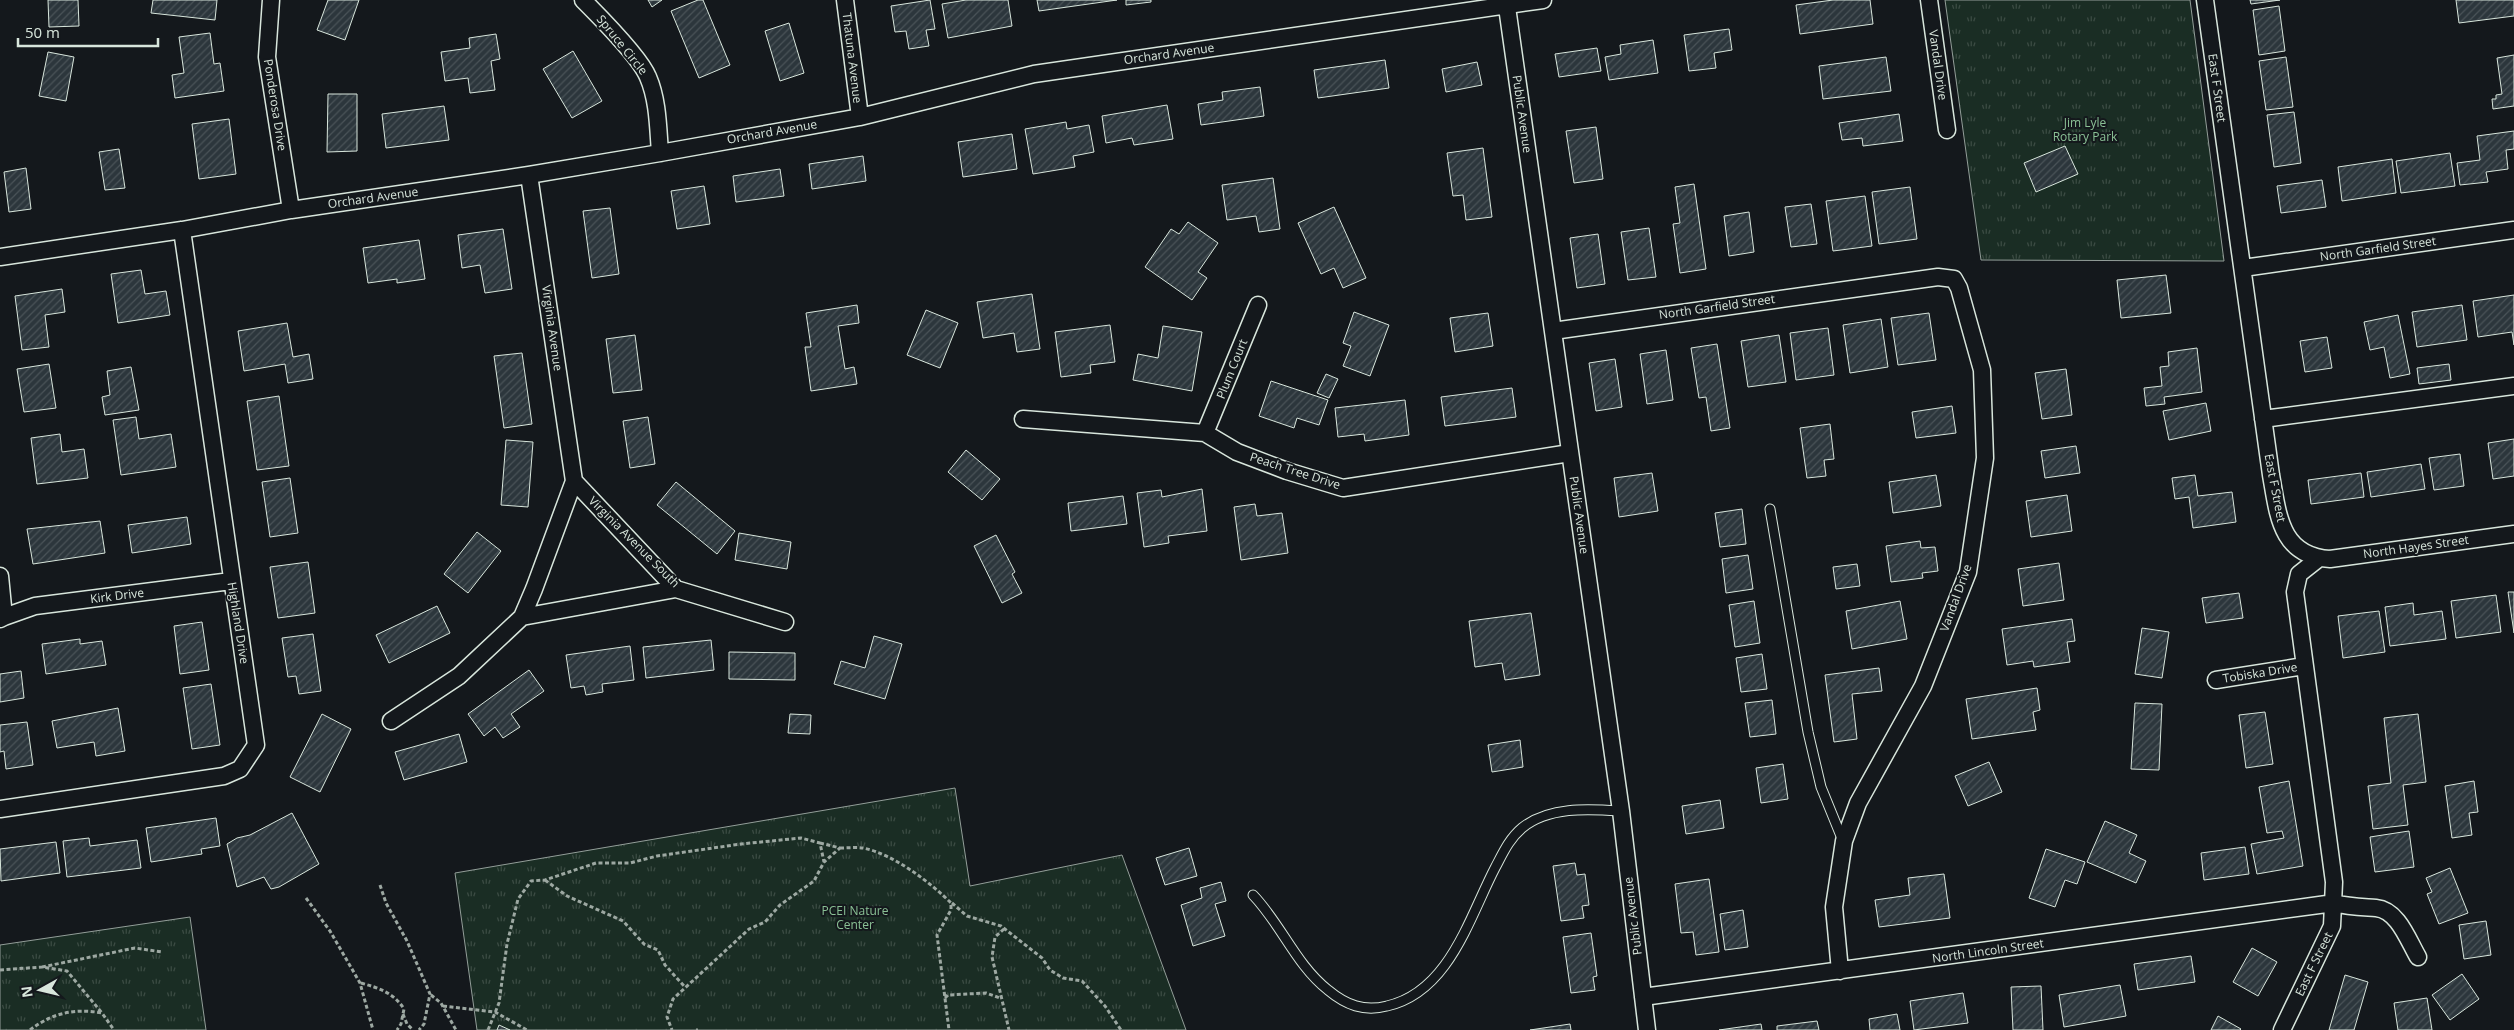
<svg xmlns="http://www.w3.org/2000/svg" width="2514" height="1030" font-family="'Open Sans',sans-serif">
<defs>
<pattern id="park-tufts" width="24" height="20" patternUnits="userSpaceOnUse" patternTransform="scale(1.25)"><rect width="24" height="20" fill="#1a2d24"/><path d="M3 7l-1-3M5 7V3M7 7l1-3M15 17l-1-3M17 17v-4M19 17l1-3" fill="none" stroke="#3b4b43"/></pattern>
<pattern id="building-hatch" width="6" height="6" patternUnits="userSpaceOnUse" patternTransform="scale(1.25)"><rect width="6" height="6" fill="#2c363c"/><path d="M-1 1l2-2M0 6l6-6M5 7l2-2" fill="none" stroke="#4a5358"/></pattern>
</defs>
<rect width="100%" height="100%" fill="#14181c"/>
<!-- park -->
<path fill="url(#park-tufts)" stroke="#939e99" d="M1945 0H2190L2224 261 1981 260Z
M955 788 970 886 1122 855 1186 1030H477L455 873Z
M190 917 206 1030H0V945Z"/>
<!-- building -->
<path fill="url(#building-hatch)" stroke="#d8e6dc" d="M48 0H78L79 26 49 27Z
M153 0H217L215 20 151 13Z
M328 0H359L345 40 317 30Z
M648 0H662L652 7Z
M698 0H703L730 65 699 78 671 11Z
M930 0 935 29 926 30 929 46 909 49 906 31 895 32 891 6Z
M966 0H1008L1012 26 948 38 942 4Z
M1037 0H1117L1039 11Z
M1126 0H1151V2L1126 5Z
M1833 0H1870L1873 24 1800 34 1796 5Z
M2250 0H2280L2251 4Z
M2456 0H2514V16L2459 23Z
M2279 6 2285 51 2259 55 2253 10Z
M789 23 804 73 780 81 765 31Z
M1729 29 1732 50 1714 53 1716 68 1689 71 1684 35Z
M210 33 214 64 220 63 224 91 175 98 172 75 184 73 179 37Z
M496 34 500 59 491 61 495 90 470 93 468 78 445 81 441 52 470 48 469 38Z
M1653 40 1658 73 1609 80 1605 57 1621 54 1620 45Z
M1597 48 1601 71 1559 77 1555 54Z
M573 51 602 101 572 118 543 69Z
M48 52 74 57 66 101 39 96Z
M2514 55V106L2493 109 2492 99H2496V95L2502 94 2497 58Z
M1886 57 1891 91 1823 99 1819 66Z
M2286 57 2293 107 2266 110 2259 61Z
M1385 60 1389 88 1318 98 1314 70Z
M1477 62 1482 85 1446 92 1442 69Z
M1260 87 1264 116 1201 125 1198 104 1223 100 1222 92Z
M328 94H357V151L327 152Z
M1167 105 1173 139 1134 145 1132 138 1106 143 1102 116Z
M444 106 449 140 386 148 382 114Z
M2294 112 2301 163 2274 167 2267 115Z
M1899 114 1903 141 1863 146 1862 138 1842 140 1839 123Z
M229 119 236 174 199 179 192 124Z
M1066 122 1067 129 1089 125 1094 152 1073 156 1075 167 1033 174 1025 129Z
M1596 127 1603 179 1574 183 1566 131Z
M2514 131V149L2506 150 2508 169 2486 172 2488 182 2460 185 2457 163 2480 160 2477 136Z
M1012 134 1017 169 963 177 958 142Z
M2065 146 2078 174 2036 192 2024 163Z
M1483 148 1492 217 1466 220 1463 195 1453 196 1447 153Z
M119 149 125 188 105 190 99 152Z
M2450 153 2455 186 2401 193 2396 161Z
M863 156 866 181 812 189 809 164Z
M2392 159 2396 193 2342 201 2338 167Z
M26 168 31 209 9 212 4 172Z
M780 169 784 196 736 202 733 176Z
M1273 178 1280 229 1259 232 1256 216 1227 220 1222 185Z
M2322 180 2326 207 2281 213 2277 186Z
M1694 184 1706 269 1680 273 1673 224 1680 223 1675 187Z
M704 186 710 224 677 229 671 191Z
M1910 187 1917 239 1879 244 1872 192Z
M1865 196 1872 246 1833 251 1826 201Z
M1811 204 1817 244 1791 247 1785 207Z
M1334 207 1366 278 1343 288 1334 268 1321 274 1298 223Z
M610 208 619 274 592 278 583 211Z
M1749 212 1754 252 1729 256 1724 216Z
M1188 222 1218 243 1198 272 1207 278 1192 300 1145 267 1171 229 1179 234Z
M1649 228 1656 277 1628 280 1621 232Z
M503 229 512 289 485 293 480 265 462 268 458 235Z
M1598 234 1605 284 1577 288 1570 238Z
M419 240 425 279 397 283V279L368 283 363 248Z
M141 270 145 294 166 291 170 315 118 323 111 274Z
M2166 275 2171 313 2121 318 2117 280Z
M62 289 65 312 45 315 49 347 22 350 15 296Z
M1032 294 1040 349 1017 352 1014 333 983 338 977 302Z
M2514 295V345L2512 332 2478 337 2473 301Z
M857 305 859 323 838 326 845 369 854 367 857 384 811 391 805 347H811L806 313Z
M2462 305 2467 340 2417 347 2412 312Z
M926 310 958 323 940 368 907 355Z
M1354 312 1389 325 1370 376 1343 366 1351 346 1343 343Z
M1488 313 1493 346 1455 352 1450 318Z
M1929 313 1936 360 1898 365 1891 318Z
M2398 315 2410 374 2390 378 2384 347 2370 350 2364 322Z
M1881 319 1888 367 1850 373 1843 325Z
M287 323 293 357 309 354 313 379 288 383 285 364 244 371 238 331Z
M1110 325 1115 362 1090 365 1091 373 1061 377 1055 332Z
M1163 326 1202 332 1192 391 1133 380 1138 354 1158 358Z
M1828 328 1834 375 1796 380 1790 333Z
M635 335 642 390 613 393 606 339Z
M1779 335 1786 382 1748 387 1741 341Z
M2327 337 2332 368 2305 372 2300 341Z
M1717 344 1730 428 1711 431 1706 397 1699 398 1691 348Z
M2197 348 2202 392 2164 397 2165 404 2146 406 2144 388 2162 386 2160 367 2169 366 2168 352Z
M1666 350 1673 400 1647 404 1640 354Z
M522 353 532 424 504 428 494 356Z
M1615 359 1622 407 1596 411 1589 363Z
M49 364 56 408 24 412 17 369Z
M2449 364 2451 380 2419 384 2417 368Z
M131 367 139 410 105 415 102 397 110 395 107 371Z
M2066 369 2072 415 2042 419 2035 373Z
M1326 374 1338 379 1329 398 1317 393Z
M1271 381 1328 400 1319 425 1297 418 1294 428 1259 416Z
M1512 388 1516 417 1445 426 1441 397Z
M279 396 289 466 257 470 247 401Z
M1405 400 1409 435 1365 441 1364 434 1338 437 1335 408Z
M2206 403 2211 431 2169 440 2163 411Z
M1952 406 1956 433 1916 438 1912 412Z
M136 417 139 439 171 434 176 467 121 475 113 420Z
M648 417 655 464 630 468 623 421Z
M1830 424 1834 459 1824 460 1826 476 1807 478 1800 428Z
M60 434 62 452 84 449 88 478 37 484 31 438Z
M2514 439V476L2493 479 2488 443Z
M506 440 533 442 528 507 501 505Z
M2076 446 2080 473 2045 478 2041 451Z
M966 450 1000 479 982 500 948 472Z
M2460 454 2464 486 2434 490 2429 458Z
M2421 464 2425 489 2371 497 2367 472Z
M1652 473 1658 511 1619 517 1614 478Z
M2361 473 2364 497 2311 504 2308 480Z
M1936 475 1941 506 1893 513 1889 482Z
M2195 475 2198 496 2232 492 2236 522 2193 528 2189 497 2175 499 2172 478Z
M290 478 298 533 270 537 262 482Z
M676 482 735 531 717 554 657 505Z
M1202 489 1207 531 1168 536 1169 543 1144 547 1137 493 1161 490 1162 497Z
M2067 495 2072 531 2031 537 2026 501Z
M1123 496 1127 524 1071 531 1068 503Z
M1255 504 1257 516 1282 513 1288 553 1241 560 1234 507Z
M1742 509 1746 544 1720 547 1715 513Z
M187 517 191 544 132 553 128 525Z
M100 521 105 553 33 564 27 529Z
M477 532 501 551 468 593 444 574Z
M739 533 791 542 787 569 735 560Z
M996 535 1015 572 1012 574 1022 593 1002 603 974 546Z
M1920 541 1921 548 1935 547 1938 571 1922 573 1923 578 1891 582 1886 546Z
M1748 555 1753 589 1726 593 1722 559Z
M308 562 315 613 278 618 270 567Z
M2059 563 2064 600 2023 606 2018 569Z
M1857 564 1860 586 1836 589 1833 567Z
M2508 592H2514V633Z
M2239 593 2243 618 2206 623 2202 598Z
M2496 595 2501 632 2456 638 2451 601Z
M1754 601 1760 643 1735 647 1729 605Z
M1900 601 1907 639 1852 649 1846 611Z
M2413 603 2414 615 2442 611 2446 639 2390 646 2385 607Z
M437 606 450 633 389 663 376 635Z
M2379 611 2385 652 2343 658 2338 616Z
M1531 613 1540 675 1505 680 1502 663 1475 667 1469 621Z
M2072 619 2075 641 2067 642 2070 662 2034 667 2033 661 2007 665 2002 629Z
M202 622 209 670 180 674 174 626Z
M2142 628 2169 632 2162 678 2135 674Z
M313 634 321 691 299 694 296 676 288 677 282 638Z
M874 636 902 644 885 699 834 684 841 661 865 668Z
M80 639V644L102 641 106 665 46 674 42 644Z
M711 640 714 670 646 678 643 647Z
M630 646 634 680 602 684 603 692 586 695 584 686 571 688 566 655Z
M729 652 795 653V680L729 679Z
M1762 654 1767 689 1741 692 1736 658Z
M1879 668 1882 691 1852 694 1857 739 1834 742 1825 675Z
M529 670 544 691 511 714 520 727 503 738 495 727 484 736 468 714Z
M21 671 24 698 0 702V674Z
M211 684 220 745 192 749 183 688Z
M2037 688 2040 710 2033 712 2036 730 1972 739 1966 699Z
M1772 700 1776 734 1750 737 1745 703Z
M2135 703 2162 704 2159 770 2131 769Z
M118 708 125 751 96 756 94 742 57 748 52 721Z
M2265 712 2273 764 2246 768 2239 715Z
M322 714 351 729 320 792 290 777Z
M790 714 811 715 810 734 788 733Z
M2418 714 2426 782 2403 785 2408 825 2373 829 2368 786 2391 783 2384 718Z
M27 722 33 765 6 769 4 751 0 752V725Z
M459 734 467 762 404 780 395 752Z
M1520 740 1523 767 1492 772 1488 745Z
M1989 762 2002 792 1968 806 1955 776Z
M1783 764 1788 799 1761 803 1756 768Z
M2289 781 2303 866 2257 874 2251 844 2284 838 2282 831 2267 833 2259 787Z
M2474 781 2478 812 2469 813 2472 835 2452 838 2445 786Z
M1720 800 1724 828 1686 834 1682 806Z
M292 813 319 864 279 887 271 889 264 877 237 887 227 844 237 838 250 835Z
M216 818 220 846 201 849 202 854 151 862 146 828Z
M2105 821 2137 835 2129 853 2146 861 2136 883 2087 862Z
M2409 831 2414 867 2375 872 2370 837Z
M89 838 90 846 137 840 141 868 67 877 63 841Z
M56 842 60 873 1 881 0 849Z
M2245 847 2249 874 2204 880 2201 853Z
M1189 848 1197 876 1165 885 1156 858Z
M2046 849 2085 862 2077 884 2065 880 2055 907 2029 898Z
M1575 863 1577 875 1585 874 1589 905 1582 906 1584 918 1561 921 1553 866Z
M2450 868 2468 913 2439 924 2427 894 2432 892 2426 878Z
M1944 874 1950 918 1879 927 1875 900 1910 895 1908 878Z
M1709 879 1719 952 1696 955 1693 932 1681 933 1675 884Z
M1221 882 1226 901 1215 904 1225 936 1193 946 1181 905 1202 898 1200 888Z
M1743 910 1748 947 1725 950 1720 914Z
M2486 921 2491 955 2464 959 2459 925Z
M1591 933 1597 976 1593 977 1595 990 1571 993 1563 937Z
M2252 948 2277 962 2258 996 2233 982Z
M2191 956 2195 982 2138 990 2134 964Z
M2462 974 2479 999 2450 1020 2432 995Z
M2345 975 2368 982 2354 1030H2329Z
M2120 985 2126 1016 2064 1027 2059 995Z
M2041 986 2043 1030H2013L2011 987Z
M1963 993 1968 1023 1914 1030 1910 1001Z
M2427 998 2432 1030H2398L2394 1003Z
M1897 1014 1900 1030H1870L1869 1019Z
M2218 1016 2241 1029 2240 1030H2211Z
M1817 1021 1819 1030H1777V1026Z
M1570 1024 1571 1030H1530Z
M1761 1024 1762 1030H1719Z
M499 1025 510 1030H497Z"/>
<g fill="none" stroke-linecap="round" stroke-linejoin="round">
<!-- service casing -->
<g stroke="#d8e6dc" stroke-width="11">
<path id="service" d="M1770 509 1808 732 1821 787 1843 841
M1253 895C1281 924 1296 965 1328 990 1346 1005 1364 1012 1387 1006 1449 992 1469 918 1495 868 1503 853 1509 839 1522 828 1549 806 1589 809 1621 811"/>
</g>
<!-- minor casing -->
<g stroke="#d8e6dc" stroke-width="19">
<path id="minor" d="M271 0 267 57 291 210
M583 0C599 16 640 57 648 77 658 100 658 127 660 153
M845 0 860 117
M1506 0 1621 811 1647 1030
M1929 0 1947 130
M2205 0 2271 475C2278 514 2280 556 2330 559L2514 534
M0 257 182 230 291 210 529 175 660 153 860 117 1034 74 1543 0
M2243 268 2514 230
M1553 331 1938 277 1954 279 1959 288 1982 370 1985 458 1968 572 1923 686 1858 803 1844 841 1834 907 1840 971
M1023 419 1205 433 1237 452 1287 471 1343 488 1570 453
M2263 419 2514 386
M1205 433 1258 305
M574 481 676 589 785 622
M0 576 4 617 0 619
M4 617 35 606 231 581
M522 617 676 589
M2216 680 2304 666
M391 721 459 676 522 617 534 589 574 481 529 175
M0 809 224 776 240 769 256 745 182 230
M1643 997 2334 903C2349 907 2361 907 2376 908 2398 910 2408 940 2418 957
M2282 1030 2332 926 2334 882 2295 592 2299 574 2318 559"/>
</g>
<!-- path -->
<path stroke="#9da8a2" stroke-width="3" stroke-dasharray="4 2.5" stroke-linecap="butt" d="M820 843 840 848 824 862
M840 848C848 848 856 847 863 848 893 854 930 882 951 903V910L937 935 949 1030
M545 880 567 896 623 921 644 944 658 950 665 965 684 986
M380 885 386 903 407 941 430 994 424 1024 419 1030
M306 898 330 931 360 983 373 1030
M952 903 967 916 1001 926 1042 958 1050 970 1063 978 1082 981 1105 1006 1121 1030
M1004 929 995 937 992 957 1009 1030
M42 967 135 948 162 952
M0 970 42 967 67 971 102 1013
M361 983C379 988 394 993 404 1009L401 1024 397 1030
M431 995 441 1003 456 1030
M945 998 948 995 986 993 1000 998
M443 1006 495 1012 527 1030
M403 1014 407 1024 413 1030
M30 1030C52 1013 75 1008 102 1013L114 1030
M488 1030 499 1003 507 944 518 899 531 881 545 880 596 863H630L657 856 741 844 801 838 820 843 824 862 814 881 780 905 765 922 749 929 673 999 667 1017 672 1030
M696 1030H698"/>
<!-- service -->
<use href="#service" stroke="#14181c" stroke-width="9"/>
<!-- minor -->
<use href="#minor" stroke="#14181c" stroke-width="16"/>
</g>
<g text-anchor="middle" stroke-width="4" stroke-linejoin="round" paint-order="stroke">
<!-- street labels -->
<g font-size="12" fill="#d8e6dc" stroke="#14181c">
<text transform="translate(622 45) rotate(51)" y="4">Spruce Circle</text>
<text transform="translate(1169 54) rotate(-8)" y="4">Orchard Avenue</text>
<text transform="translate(852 58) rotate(83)" y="4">Thatuna Avenue</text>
<text transform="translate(1938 65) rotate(82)" y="4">Vandal Drive</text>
<text transform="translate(2217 88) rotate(82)" y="4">East F Street</text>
<text transform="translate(275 105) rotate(81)" y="4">Ponderosa Drive</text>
<text transform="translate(1522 114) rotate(82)" y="4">Public Avenue</text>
<text transform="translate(772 132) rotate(-10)" y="4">Orchard Avenue</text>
<text transform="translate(373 198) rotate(-8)" y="4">Orchard Avenue</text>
<text transform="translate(2378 249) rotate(-8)" y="4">North Garfield Street</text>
<text transform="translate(1717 307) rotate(-8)" y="4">North Garfield Street</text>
<text transform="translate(552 328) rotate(82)" y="4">Virginia Avenue</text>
<text transform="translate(1232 369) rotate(-68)" y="4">Plum Court</text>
<text transform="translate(1295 471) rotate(18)" y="4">Peach Tree Drive</text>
<text transform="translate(2275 488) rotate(79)" y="4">East F Street</text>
<text transform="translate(1579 515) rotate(82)" y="4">Public Avenue</text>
<text transform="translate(634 542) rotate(45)" y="4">Virginia Avenue South</text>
<text transform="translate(2416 547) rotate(-8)" y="4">North Hayes Street</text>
<text transform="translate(117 596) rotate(-7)" y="4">Kirk Drive</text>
<text transform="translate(1956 598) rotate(-70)" y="4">Vandal Drive</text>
<text transform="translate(238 623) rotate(81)" y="4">Highland Drive</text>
<text transform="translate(2260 673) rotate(-9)" y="4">Tobiska Drive</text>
<text transform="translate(1633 916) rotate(-97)" y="4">Public Avenue</text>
<text transform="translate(1988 951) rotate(-8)" y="4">North Lincoln Street</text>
<text transform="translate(2314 964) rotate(-64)" y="4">East F Street</text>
</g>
<!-- park labels -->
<g font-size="12" fill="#8ac095" stroke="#14181c">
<text x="2085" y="127">Jim Lyle<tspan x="2085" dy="14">Rotary Park</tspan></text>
<text x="855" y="915">PCEI Nature<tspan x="855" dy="14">Center</tspan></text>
</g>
</g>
<!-- north arrow -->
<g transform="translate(40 990) rotate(262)" stroke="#14181c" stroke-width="4" paint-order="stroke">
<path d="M0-4L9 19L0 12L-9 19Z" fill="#d8e6dc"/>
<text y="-8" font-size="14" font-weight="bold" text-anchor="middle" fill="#d8e6dc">N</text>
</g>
<!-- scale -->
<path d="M18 38v8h140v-8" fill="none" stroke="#d8e6dc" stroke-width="2.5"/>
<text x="25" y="38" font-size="15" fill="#d8e6dc" stroke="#14181c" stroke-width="4" paint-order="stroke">50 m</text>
</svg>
